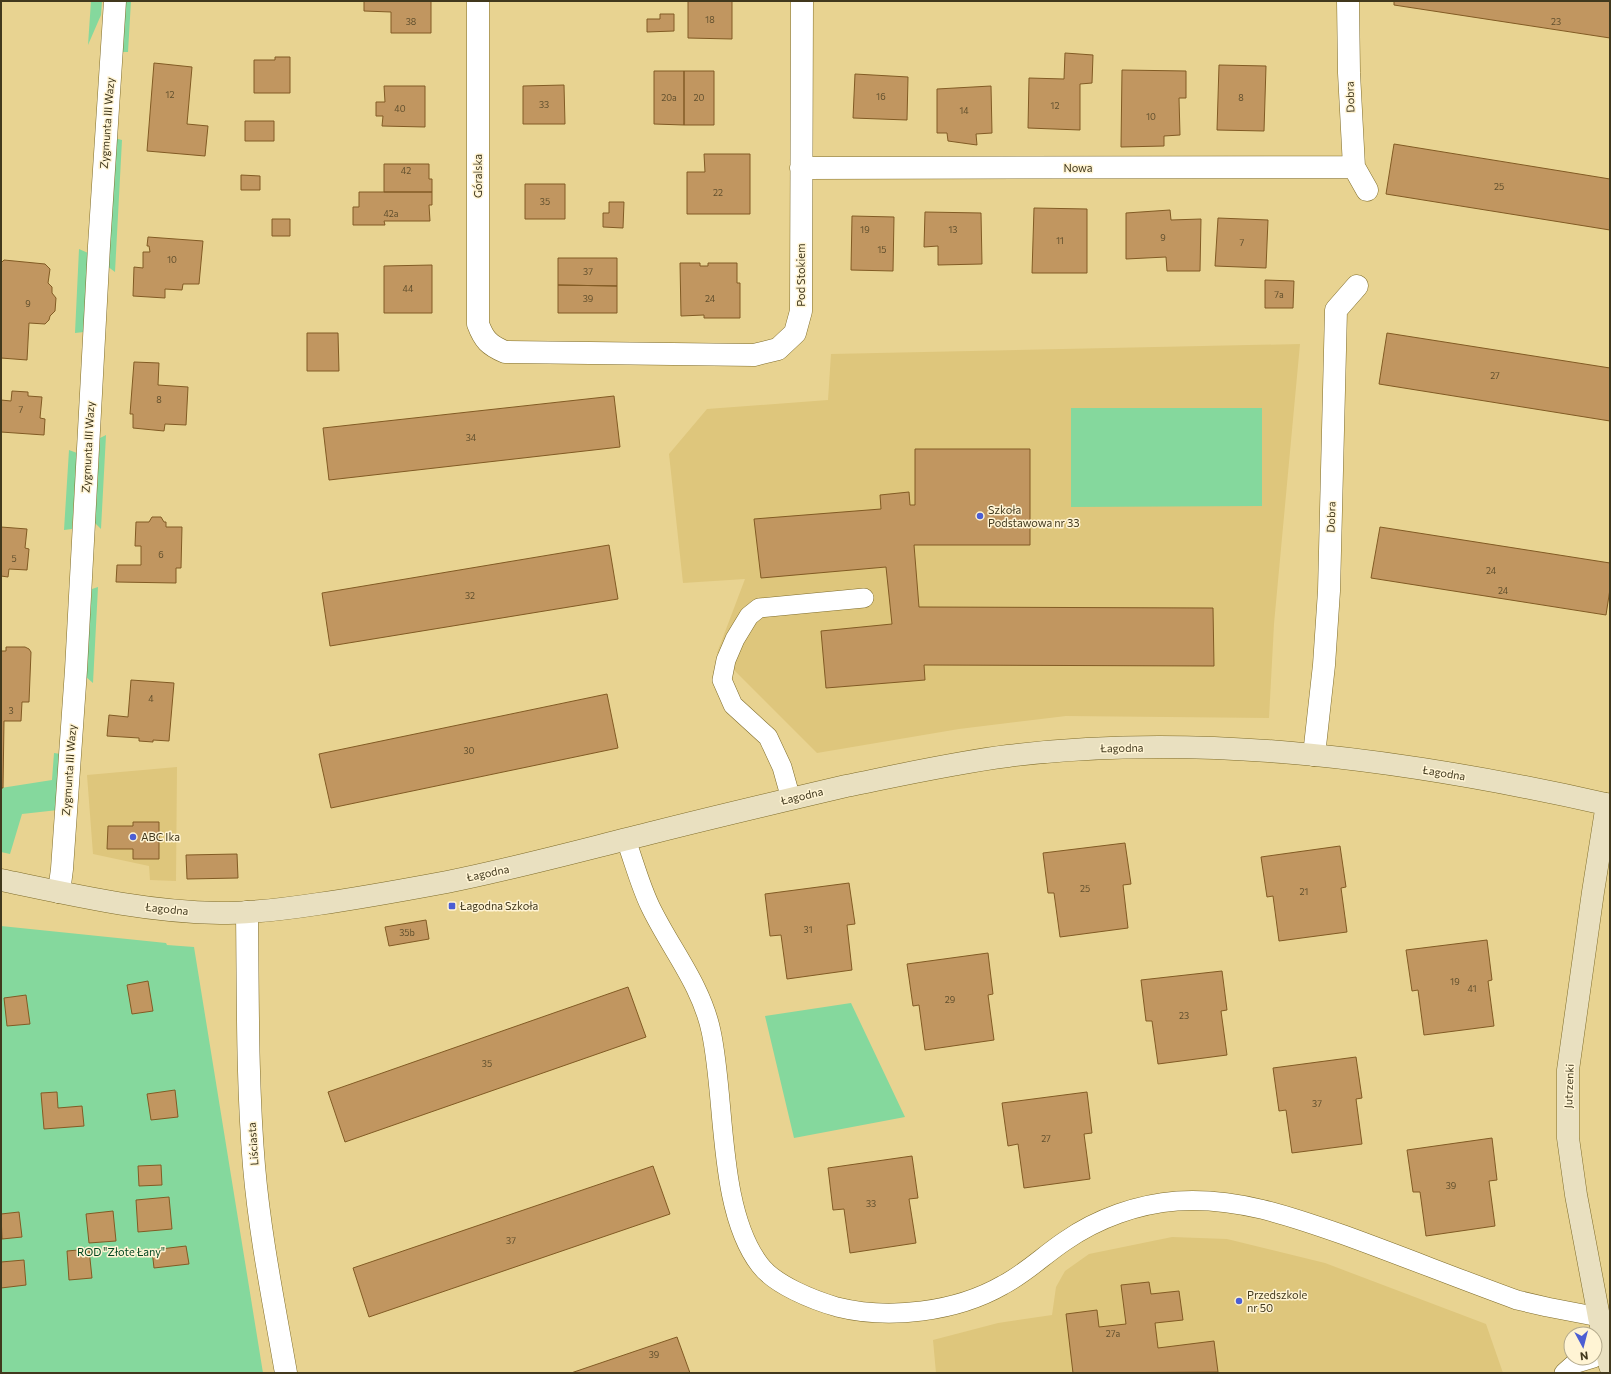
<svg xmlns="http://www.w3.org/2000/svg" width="1611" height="1374" font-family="Commissioner,sans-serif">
<rect width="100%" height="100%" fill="#e8d391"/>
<!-- built -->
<path fill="#dec67c" d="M1300 344 1274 624 1269 718 1066 716 959 729 817 753 717 653 745 579 683 583 669 454 707 409 828 400 831 354Z
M177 767 176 881 150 880 149 866 93 854 87 775Z
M1172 1237 1227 1239 1325 1263 1486 1324 1503 1373H936L933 1340 998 1323 1052 1315 1056 1287 1065 1271 1089 1254Z"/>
<!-- green -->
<path fill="#85d89d" d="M91 1H102L101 15 88 45Z
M125 1H131L128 52H122Z
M114 138 122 140 115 272 107 266Z
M79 249 88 253 84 332 75 333Z
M1071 408H1262V506L1071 507Z
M106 435 101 529 95 523 100 438Z
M69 450 77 453 72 529 64 530Z
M98 587 93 683 86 677 92 589Z
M54 753 61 754 58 810 22 814 10 854 1 852V788L52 780Z
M1 926 166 943 167 945 194 947 263 1373H1Z
M851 1003 905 1117 794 1138 765 1016Z"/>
<!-- building -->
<path fill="#c19660" stroke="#825b24" d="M364 1H431V33H391V12L364 11Z
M688 1H732V39L688 38Z
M1394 1H1610V38L1394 5Z
M660 14H674V31L647 32V19H660Z
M1065 53 1093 55 1092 83 1080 84V130L1028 128 1029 78 1064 79Z
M275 57H290V93H254V60H275Z
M154 63 192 67 187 124 208 126 205 156 147 151Z
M1219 65 1266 66 1264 131 1217 130Z
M1122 70 1186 71V98H1179L1180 135 1164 136V146L1121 147Z
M654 71H684V125L654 124Z
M684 71H714V125H684Z
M855 74 908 77 907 120 853 118Z
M564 85 565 124H523V86Z
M384 86H425V127L382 126 383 116H376V102H385Z
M991 86 992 133 976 134 977 145 948 141 947 133H937V89Z
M245 121H274V141H245Z
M1394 144 1610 179V230L1386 194Z
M704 154H750V214H687V172H705Z
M384 164H429V179H432V192H384Z
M241 175 260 176V190H241Z
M525 184H565V219H525Z
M359 192H432V205H429L430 221H384L385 225H353V207H359Z
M609 202H624L623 228 603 227V213H609Z
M1034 208 1087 209V273H1032Z
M1170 210 1171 220 1201 219 1200 271H1167L1166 257 1126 259V213Z
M925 212 981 213 982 264 938 265V246L924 247Z
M852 216 894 217 893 271 851 270Z
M1218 218 1268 220 1266 268 1215 266Z
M272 219H290V236H272Z
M148 237 203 241 199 284H183L182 290 165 289V298L133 296 134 267 143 268V252H150L149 246H147Z
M558 258H617V286L558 285Z
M4 260 45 264 50 269 48 283 52 287V293L56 298 55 311 50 316 49 320 45 324 29 323 27 360 1 358V263Z
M680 263H700V266H708V263H737V283H740V318H704V315L681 316Z
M432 265V313H384V266Z
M1265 280 1294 281 1293 308H1265Z
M558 285 617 286V313H558Z
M307 333H338L339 371H307Z
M1387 333 1610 368V421L1379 384Z
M134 362 159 363 158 385 188 387 186 425 165 424 164 431 133 428V414H130Z
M12 391 28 392V396L42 397 40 418 45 419 44 435 1 432V400L11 401Z
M614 396 620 447 329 480 323 428Z
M915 449H1030V545H914L919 607 1213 608 1214 666 924 665 925 680 826 688 821 631 892 624 886 567 761 578 754 519 881 509 880 495 909 492 910 505H915Z
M152 517H161L164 522H166V527H182L181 568H176V583L116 582 117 565H141V546H135L136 522H149Z
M1 527 27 529 25 548 29 549 27 570 9 569 8 577 1 576Z
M1380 527 1610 563V589L1606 615 1371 578Z
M609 545 618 599 330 646 322 593Z
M6 647H25L29 649 31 652 29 702H22L21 721H4L3 788H1V651H6Z
M131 680 174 683 169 741 153 740V742L139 741V738L107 736 109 715 128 717Z
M607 694 618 748 331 808 319 754Z
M133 822H159V859H133V849H107L108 826H133Z
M1125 843 1131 884 1123 885 1128 928 1060 937 1054 893H1048L1043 853Z
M1340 846 1346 887 1341 888 1347 932 1279 941 1273 896 1267 897 1261 857Z
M237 854 238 878 187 879 186 855Z
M849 883 855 924 847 925 852 970 787 979 781 935 770 936 765 894Z
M426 920 429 939 389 946 385 927Z
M1487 940 1492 980 1488 981 1494 1026 1424 1035 1418 990 1412 991 1406 950Z
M988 953 993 994 988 995 994 1040 925 1050 919 1005 913 1006 907 964Z
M1222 971 1227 1010 1221 1011 1227 1055 1158 1064 1152 1021H1146L1141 980Z
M148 981 153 1011 132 1014 127 985Z
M628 987 646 1037 345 1142 328 1092Z
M26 995 30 1024 7 1026 4 998Z
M1356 1057 1362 1098 1356 1099 1362 1144 1292 1153 1286 1110 1279 1111 1273 1068Z
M175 1090 178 1117 151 1120 147 1094Z
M57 1092 58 1108 82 1106 84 1126 44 1129 41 1093Z
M1087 1092 1092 1133 1084 1134 1090 1179 1024 1188 1018 1144 1008 1146 1002 1103Z
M1492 1138 1497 1180 1489 1181 1495 1226 1426 1236 1420 1192H1413L1407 1150Z
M912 1156 918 1198 909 1199 916 1243 850 1253 844 1209 833 1210 828 1168Z
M161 1165 162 1185 139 1186 138 1166Z
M653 1166 670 1214 369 1317 353 1268Z
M169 1197 172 1229 138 1232 136 1200Z
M113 1211 116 1241 89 1243 86 1214Z
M19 1212 22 1237 2 1239 1 1214Z
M186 1246 189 1264 154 1268 152 1250Z
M89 1249 92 1278 69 1280 67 1251Z
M24 1260 26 1285 1 1288V1262Z
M1149 1282 1151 1294 1179 1291 1183 1320 1155 1323 1158 1348 1214 1341 1218 1372 1073 1373 1066 1314 1097 1310 1099 1327 1126 1324 1121 1285Z
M677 1337 690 1373H571Z"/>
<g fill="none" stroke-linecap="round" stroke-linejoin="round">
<!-- lane casing -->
<g stroke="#7f6c2a" stroke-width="20">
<path id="lane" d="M791 799 782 767 768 737 733 705 722 680 726 660 735 639 749 616 759 608 864 598
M626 840C634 862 640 885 650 906 670 948 701 984 711 1031 726 1099 717 1209 760 1265 775 1285 813 1300 837 1307 889 1320 956 1312 1003 1285 1026 1273 1044 1255 1065 1241 1098 1218 1138 1204 1177 1201 1236 1197 1290 1216 1344 1235 1402 1256 1459 1279 1517 1300L1547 1307 1599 1317
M1564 1373 1574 1364 1594 1358"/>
</g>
<!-- street casing -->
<g stroke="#7f6c2a" stroke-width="23">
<path id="street" d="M478 1V324C484 340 489 345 505 352L754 355 778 349 795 333 801 311 802 1
M1348 1 1349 73 1354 167 1367 190
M801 168 1354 167
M1314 755 1324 665 1329 591 1336 310 1357 286
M59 892 62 869 76 670 99 246 115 1
M247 912C248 997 247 1082 254 1166 260 1236 274 1304 286 1373"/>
</g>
<!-- secondary casing -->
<g stroke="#7f6c2a" stroke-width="23">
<path id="secondary" d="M1607 804 1593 892 1568 1070V1138L1576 1195 1599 1317 1610 1366
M1 880C73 895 146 912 220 913 253 913 285 909 318 904 361 898 404 890 447 882 517 868 586 849 655 832 718 816 782 801 846 786 900 775 953 763 1008 756 1207 731 1415 761 1610 805"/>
</g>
<!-- lane -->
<use href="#lane" stroke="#fff" stroke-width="19"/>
<!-- street -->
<use href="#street" stroke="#fff" stroke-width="22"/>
<!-- secondary -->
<use href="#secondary" stroke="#e9e0c0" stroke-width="22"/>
</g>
<!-- markers -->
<g fill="#4c5ed3" stroke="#fff4d4" stroke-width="1.5">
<circle cx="980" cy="516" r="4"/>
<circle cx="133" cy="837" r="4"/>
<rect x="448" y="902" width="8" height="8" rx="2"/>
<circle cx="1239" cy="1301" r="4"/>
</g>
<g text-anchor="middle" stroke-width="3" stroke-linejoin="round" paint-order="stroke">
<!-- number labels -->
<g font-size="9" fill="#61502e">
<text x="710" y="23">18</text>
<text x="411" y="25">38</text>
<text x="1556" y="25">23</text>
<text x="170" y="98">12</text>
<text x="881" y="100">16</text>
<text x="669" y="101">20a</text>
<text x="699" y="101">20</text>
<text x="1241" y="101">8</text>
<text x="544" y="108">33</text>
<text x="1055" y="109">12</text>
<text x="400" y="112">40</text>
<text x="964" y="114">14</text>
<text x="1151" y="120">10</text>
<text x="406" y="174">42</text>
<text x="1499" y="190">25</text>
<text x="718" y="196">22</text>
<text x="545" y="205">35</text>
<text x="391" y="217">42a</text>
<text x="865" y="233">19</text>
<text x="953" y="233">13</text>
<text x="1163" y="241">9</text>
<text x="1060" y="244">11</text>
<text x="1242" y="246">7</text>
<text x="882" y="253">15</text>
<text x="172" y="263">10</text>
<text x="588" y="275">37</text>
<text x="408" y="292">44</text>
<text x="1279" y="298">7a</text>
<text x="588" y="302">39</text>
<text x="710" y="302">24</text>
<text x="28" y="307">9</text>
<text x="1495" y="379">27</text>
<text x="159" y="403">8</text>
<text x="21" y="413">7</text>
<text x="471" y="441">34</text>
<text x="161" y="558">6</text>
<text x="14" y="562">5</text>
<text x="1491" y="574">24</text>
<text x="1503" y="594">24</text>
<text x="470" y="599">32</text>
<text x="151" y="702">4</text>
<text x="11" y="714">3</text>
<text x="469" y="754">30</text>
<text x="1085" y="892">25</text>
<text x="1304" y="895">21</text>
<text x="808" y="933">31</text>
<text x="407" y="936">35b</text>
<text x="1455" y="985">19</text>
<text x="1472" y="992">41</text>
<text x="950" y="1003">29</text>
<text x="1184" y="1019">23</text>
<text x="487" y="1067">35</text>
<text x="1317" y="1107">37</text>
<text x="1046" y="1142">27</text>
<text x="1451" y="1189">39</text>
<text x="871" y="1207">33</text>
<text x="511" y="1244">37</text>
<text x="1113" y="1337">27a</text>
<text x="654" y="1358">39</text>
</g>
<!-- street labels -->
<g font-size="11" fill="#41381d" stroke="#fff4d4">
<text transform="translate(1350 97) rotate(-92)" y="4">Dobra</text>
<text transform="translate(107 123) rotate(-86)" y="4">Zygmunta III Wazy</text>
<text x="1078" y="172">Nowa</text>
<text transform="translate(478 176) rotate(-90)" y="4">Góralska</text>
<text transform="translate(801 275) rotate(-90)" y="4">Pod Stokiem</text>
<text transform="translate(88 447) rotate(-87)" y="4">Zygmunta III Wazy</text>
<text transform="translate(1331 517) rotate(-88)" y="4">Dobra</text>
<text transform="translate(1122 748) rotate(-1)" y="4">Łagodna</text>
<text transform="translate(69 770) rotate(-86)" y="4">Zygmunta III Wazy</text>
<text transform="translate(1444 773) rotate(9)" y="4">Łagodna</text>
<text transform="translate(802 796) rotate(-13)" y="4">Łagodna</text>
<text transform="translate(488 873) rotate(-12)" y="4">Łagodna</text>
<text transform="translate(167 909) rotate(6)" y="4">Łagodna</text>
<text transform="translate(1569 1086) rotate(-88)" y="4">Jutrzenki</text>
<text transform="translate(253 1144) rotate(-94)" y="4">Liściasta</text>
</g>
<!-- poi labels -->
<g font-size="11" fill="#41381d" stroke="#fff4d4" text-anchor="start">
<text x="988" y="514">Szkoła<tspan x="988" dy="13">Podstawowa nr 33</tspan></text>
<text x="141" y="841">ABC Ika</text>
<text x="460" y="910">Łagodna Szkoła</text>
<text x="1247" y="1299">Przedszkole<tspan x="1247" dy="13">nr 50</tspan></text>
</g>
<!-- park labels -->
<g font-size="11" fill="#004620" stroke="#fff4d4">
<text x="121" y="1256">ROD "Złote Łany"</text>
</g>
</g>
<!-- border -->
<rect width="1611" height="1374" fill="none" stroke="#41381d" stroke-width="4"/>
<!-- north arrow -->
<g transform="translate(1583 1346) rotate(173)"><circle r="19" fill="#fff4d4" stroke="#b3a98b"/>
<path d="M0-3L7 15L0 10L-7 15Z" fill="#4c5ed3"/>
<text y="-6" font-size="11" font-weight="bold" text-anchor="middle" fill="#41381d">N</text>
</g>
</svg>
